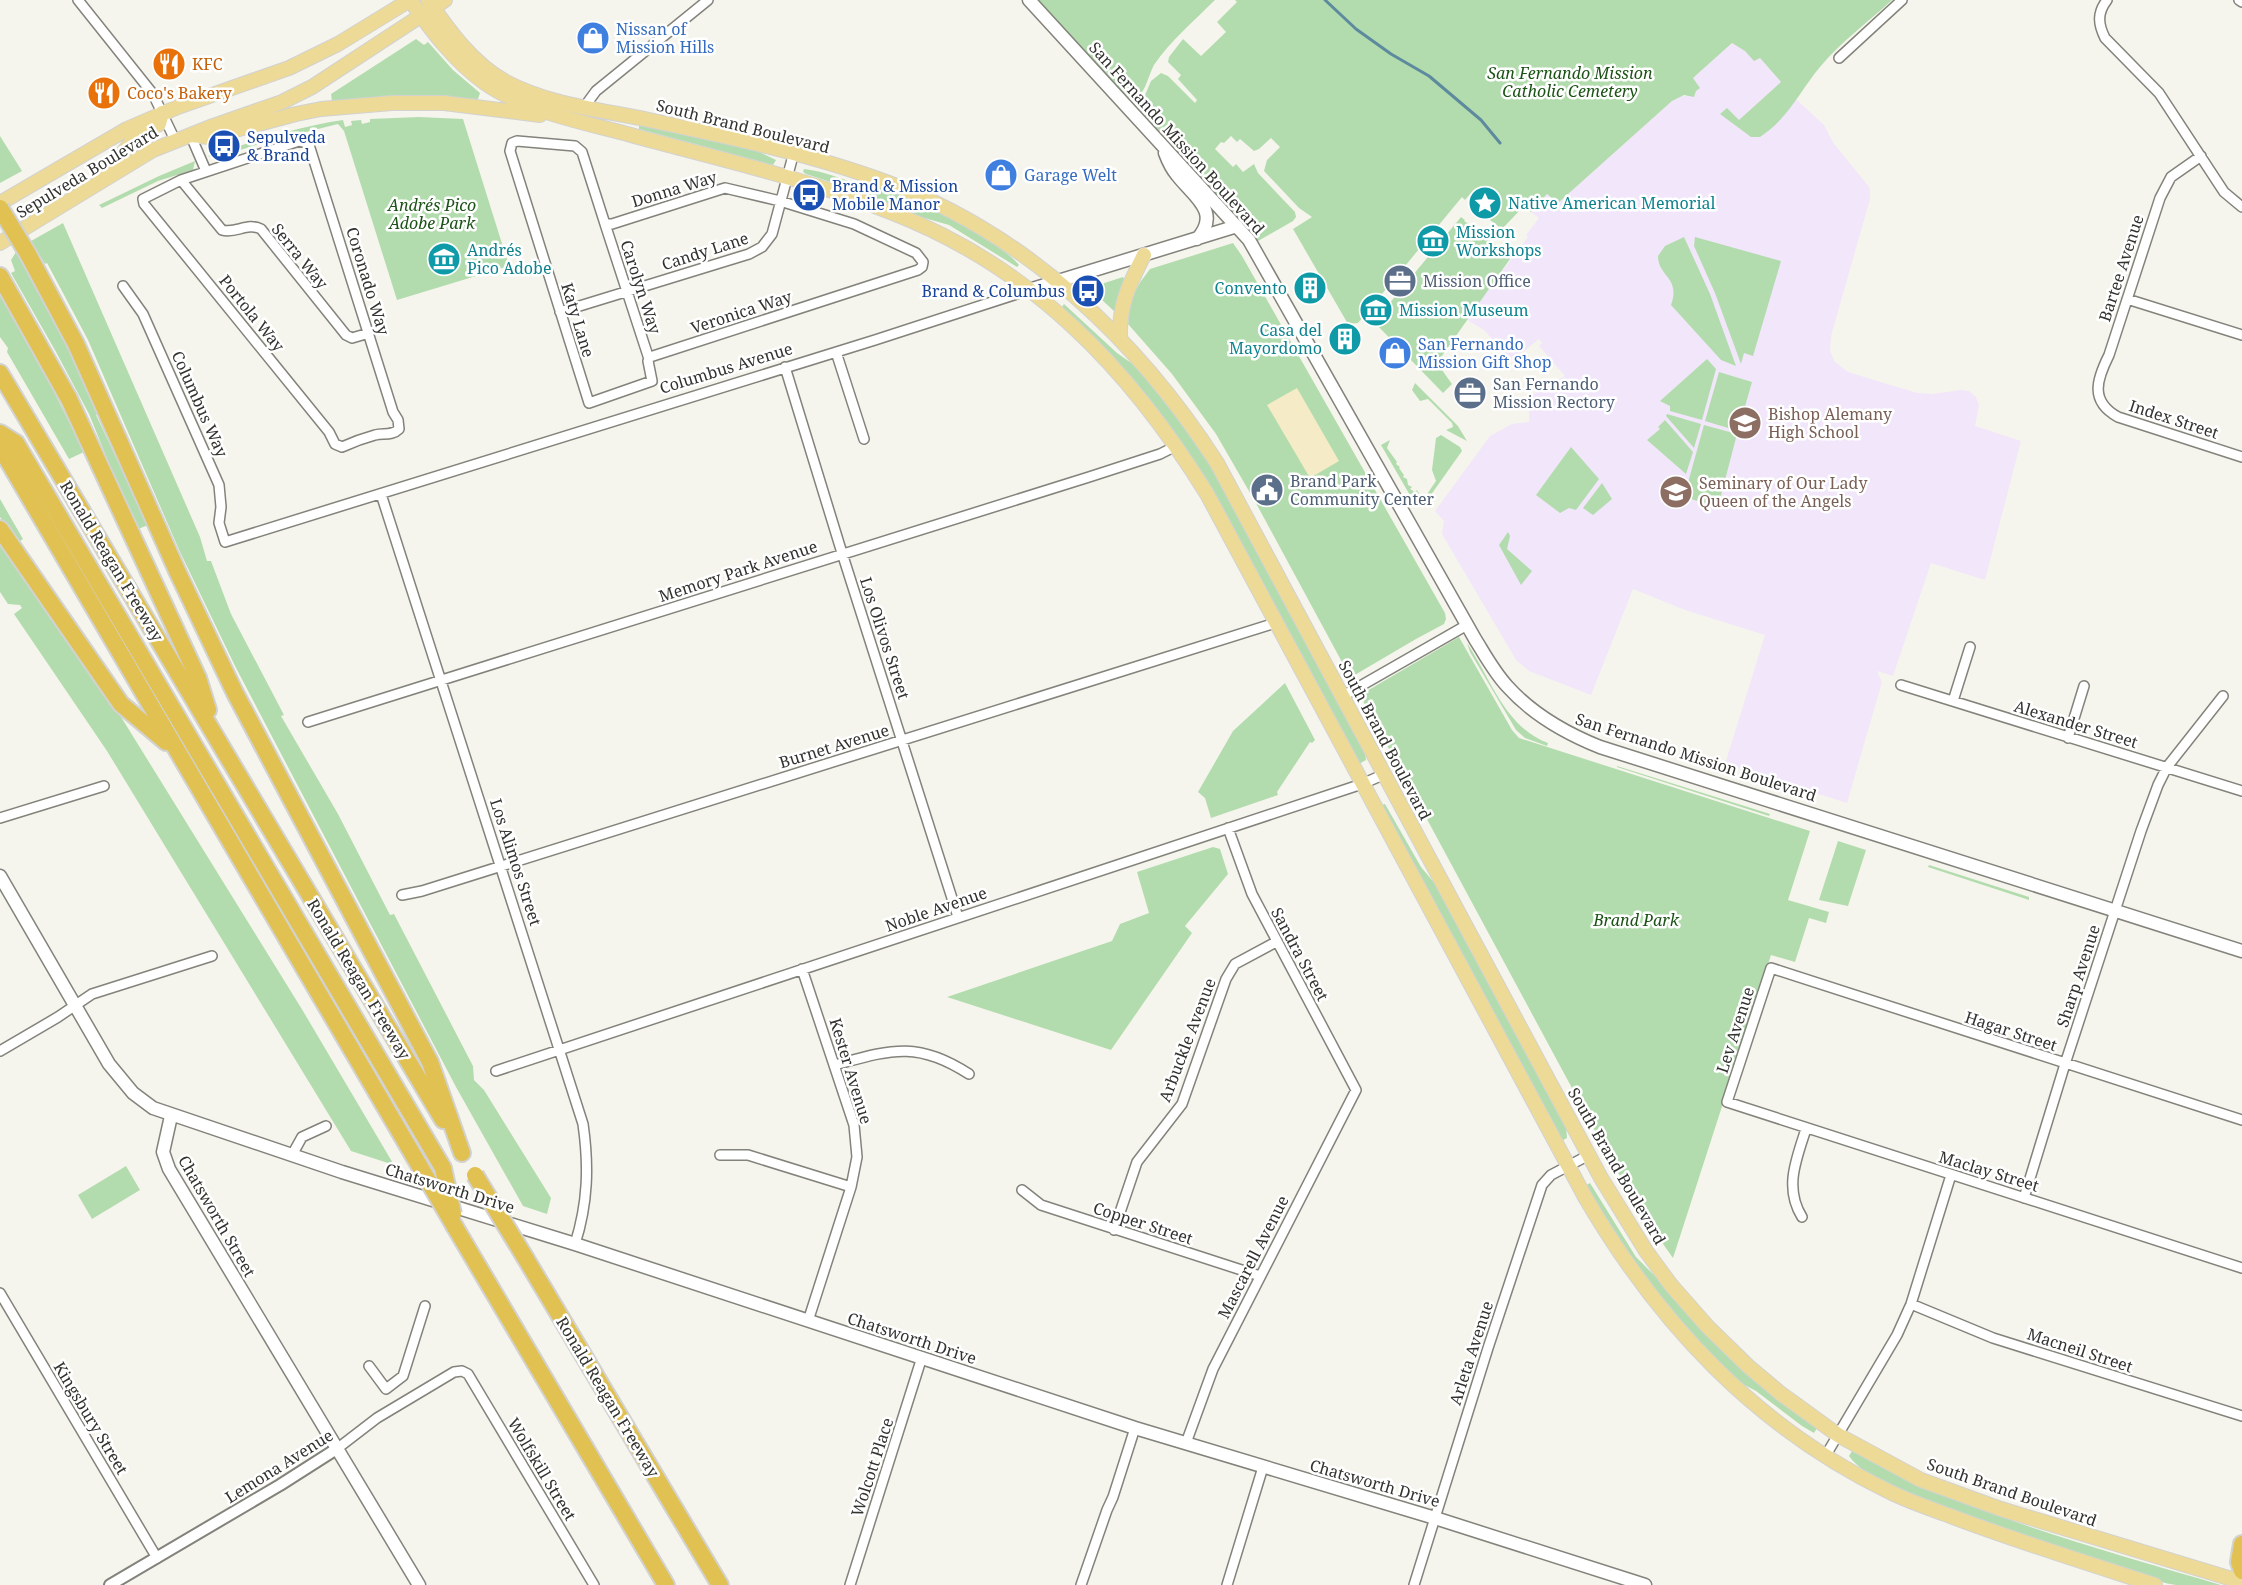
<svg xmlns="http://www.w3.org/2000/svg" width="2242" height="1585" font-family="'Noto Serif',serif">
<rect width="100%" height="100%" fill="#f6f5ed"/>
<!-- education -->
<path fill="#f1e6fa" d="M1732 43 1760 58 1797 100 1824 125 1834 144 1870 188V199L1831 336 1830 351 1835 362 1848 372 1917 393 1932 394 1961 390 1969 391 1976 397 1979 405 1975 426 2021 441 1985 580 1931 563 1893 676 1877 671 1882 682 1847 803 1725 764 1765 635 1685 610 1633 589 1591 695 1529 671 1516 660 1442 534 1444 521 1435 511 1490 436 1512 424 1529 422V397L1565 376 1539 346 1542 343 1539 339 1512 361 1484 330 1466 319 1528 237 1526 235 1539 218 1531 212 1547 194 1558 203 1672 101 1681 96H1688L1692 79Z"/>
<!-- green -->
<path fill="#b3dcae" d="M1038 0H1215C1194 21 1170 41 1154 65 1148 76 1145 96 1133 100L1127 97Z
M1235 0H1892C1868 22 1841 42 1820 67 1800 91 1787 120 1760 137H1751L1720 114 1727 108 1739 120 1781 82 1760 58 1754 61 1745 51 1732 43 1693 78 1700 88 1696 91 1694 97 1684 95 1672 101 1558 203 1547 194 1531 212 1523 207 1502 229 1490 220 1491 218 1489 219 1485 216 1486 214 1472 205 1477 198 1471 193 1465 200 1462 197 1358 323 1348 324 1293 229 1312 217 1299 208 1264 171 1267 160 1280 147 1271 138 1259 149 1254 151 1240 139 1237 142 1231 136 1224 143 1221 142 1215 149 1233 167 1236 164 1243 172 1254 164 1258 173 1295 212 1296 217 1293 221 1258 241 1139 109 1151 81 1161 73 1168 76 1195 103 1197 100 1178 79 1181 75 1168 62 1169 57 1183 39 1201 56 1226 32 1217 22 1237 2Z
M416 39 424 45 428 42 453 70 480 93 478 99 397 96 332 101 331 94Z
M419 117 463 119 509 266 397 300 344 131 338 124 262 143 215 158 208 156C252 142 296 127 343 120L345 127 352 125 351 121 361 120 362 124 370 122V119Z
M639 124 753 149 776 160 773 165 639 129Z
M0 136 22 171 0 183Z
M195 161 193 170 158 181 102 208 99 205 159 176Z
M804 169C822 171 840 178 857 184 864 186 872 185 879 187 910 195 1000 241 1019 265L1017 267 949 225 921 217 867 194 806 174 803 172Z
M1461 217 1465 220 1464 221 1469 224V225L1470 224 1474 228V230L1475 228 1479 231 1478 233 1480 232 1491 241 1490 243 1492 242 1510 257V259L1437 363 1452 384 1443 393 1374 322Z
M63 223 200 537 207 561H211L231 614 284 715 281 716 338 814 390 915 394 914 473 1066 474 1080 484 1090 551 1198 547 1214 523 1206 456 1087 236 668 180 552 88 340 47 263 45 264 31 241Z
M1684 237 1710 294 1736 366 1721 360 1671 305C1681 277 1658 277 1658 256L1665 246Z
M1695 237 1781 261 1753 356 1744 353 1741 364 1715 293 1694 246Z
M1233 243 1242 256 1445 613 1446 619 1444 624 1416 639 1353 676 1349 675 1257 505 1216 434 1172 374 1128 324 1129 310 1134 293 1141 281 1150 269Z
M16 252 59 329 98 414 96 415 148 525 136 530 89 414 56 352 11 273 15 271 11 260Z
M1123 277 1125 281 1115 312 1089 288Z
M0 295 45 374 84 452 69 459 7 352 8 348 0 337Z
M1064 304 1117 353 1137 367 1193 438 1219 480 1365 753 1366 760 1359 764 1198 469 1166 421 1123 368 1065 311 1062 307Z
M1707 359 1716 369 1702 420 1670 411V406L1660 401Z
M1719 372 1752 382 1738 431 1705 421Z
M1415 383 1458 426 1467 441 1446 430 1453 427 1452 423 1428 399 1420 401 1412 390Z
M1667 414 1701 424 1694 448 1666 416Z
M1665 420 1693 452 1686 474 1647 440 1660 429 1658 427Z
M1704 425 1737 434 1718 507 1684 497Z
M1441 435 1460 447 1462 451 1423 506 1419 503 1415 504 1381 445 1390 440 1387 448 1397 462 1396 464 1400 467 1399 468 1404 475 1403 477 1407 479 1408 485 1412 487 1410 489 1415 492 1417 490 1423 500 1436 481 1432 470 1436 438Z
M1571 447 1599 479 1576 510 1569 508 1560 513 1536 495Z
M1602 483 1612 499 1593 515 1583 508Z
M0 499 23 539 17 543 0 517Z
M1508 532 1510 536 1507 549 1532 571 1521 585 1499 545Z
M0 542 105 691 303 1011 394 1165 351 1151 107 751 14 614 22 608 20 605 8 604 0 592Z
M1459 637 1512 730 1519 738 1810 831 1788 900 1829 912 1826 923 1809 918 1795 962 1771 955 1673 1258 1651 1227 1614 1166 1360 695Z
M1467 643C1491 679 1505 727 1548 743L1547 746 1525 738 1516 730 1470 652Z
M1285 683 1315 740 1312 743 1310 742 1277 792 1278 795 1211 818 1205 798 1198 792 1233 731Z
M1617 766 1770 814 1769 816 1617 767Z
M1385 804 1421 867 1436 885 1566 1126 1567 1138 1561 1141 1382 805Z
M1838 841 1866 850 1848 906 1819 900Z
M1213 847 1220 849 1228 874 1185 926 1192 933 1111 1050 947 997 1112 941 1120 924 1149 913 1137 872Z
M1929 865 2029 897V900L1928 867Z
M126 1166 140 1190 92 1219 78 1195Z
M1590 1183 1636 1257 1660 1281 1702 1330 1754 1381 1817 1428 1814 1433 1802 1426 1756 1391 1739 1382 1711 1357 1645 1281 1585 1186Z
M1852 1451C1967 1514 2096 1548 2221 1585 2207 1585 2190 1585 2176 1585 2154 1582 2123 1568 2101 1561 2051 1545 1874 1495 1849 1456Z"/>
<!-- sand -->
<path fill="#f5ebc6" d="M1297 388 1339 461 1310 478 1267 405Z"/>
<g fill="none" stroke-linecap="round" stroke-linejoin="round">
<!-- stream -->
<path stroke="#5d8a9d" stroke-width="3" d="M1325 0 1356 29 1391 54 1429 76 1481 120 1500 143"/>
<!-- minor casing -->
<g stroke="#83827b" stroke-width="12">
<path id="minor" d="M78 0 153 94 175 140
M2107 0C2097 13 2098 24 2105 38L2159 93 2224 192 2242 207
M2239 0 2242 2
M1839 58 1902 0
M585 106 596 91 708 0
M190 134 206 171
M299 141 308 143 310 148 393 412 398 420 399 429C392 436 384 433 375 435 364 438 353 442 342 447L335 444 329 432 144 204 143 199 181 180Z
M517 141 575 146 582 152 605 224H612L725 188 780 201 854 224 916 253 923 262 922 267 918 270 650 357 648 361 652 381 589 403 510 151 512 143Z
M2201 156 2171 177 2160 198 2109 355C2097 379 2089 401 2118 417L2242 457
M181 180 222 230C236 234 247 222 261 229L346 335 352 338 369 333
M605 224 649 359
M123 286 143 314 219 485 221 507 219 523 225 542 875 340 1029 290
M2127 299 2242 335
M560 312 749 254 762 247 772 234 794 152
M836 352 864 439
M785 367 842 553 958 917
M381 494 583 1124C589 1166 588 1203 575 1244
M1901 685 2242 791
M1343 696 1467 625
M1953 701 1970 647
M308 722 1089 477 1160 454 1176 446
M2068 738 2084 686
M0 818 104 786
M402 895 422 891 1275 623
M802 969 854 1125 857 1157 851 1187 808 1321
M0 1051 58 1017 92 994 212 956
M835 1065C890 1050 917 1040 969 1074
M496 1071 1362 784 1385 774
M2242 1120 1771 968 1727 1102 2242 1268
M292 1155 302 1137 326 1126
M720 1155H748L851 1187
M1022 1190 1041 1205 1260 1276
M2024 1198 2065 1064 2141 831 2158 785 2167 767 2223 696
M1802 1217C1784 1188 1796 1160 1806 1129
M1114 1230 1137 1162 1182 1104 1226 979 1235 964 1276 942
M0 1293 157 1558
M1911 1304 1993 1338 2242 1416
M369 1366 386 1389 403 1376 425 1306
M1186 1443 1213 1369 1356 1090 1252 894 1228 828
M338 1448 377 1418 454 1372 462 1371 468 1374 594 1585
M1826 1455 1897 1335 1911 1304 1951 1175
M850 1585 922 1357
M1081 1585 1107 1510 1113 1497 1135 1428
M1227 1585 1263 1467
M1414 1585 1488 1348 1542 1185 1551 1175 1589 1155"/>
</g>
<!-- tertiary casing -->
<g stroke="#83827b" stroke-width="14">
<path id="tertiary" d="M110 1585 280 1485 338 1448"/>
</g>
<!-- secondary casing -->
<g stroke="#83827b" stroke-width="15">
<path id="secondary" d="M1029 0 1249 240 1475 639C1485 655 1494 672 1507 686 1532 714 1565 733 1600 747L2242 951
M1165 153C1168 161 1171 168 1177 175 1193 196 1222 212 1197 239
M1029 290 1237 226
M0 876 109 1064 133 1093 153 1108 342 1172 575 1244 1135 1428 1435 1518 1645 1585
M171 1116 163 1152 169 1169 419 1585"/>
</g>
<!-- primary casing -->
<g stroke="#d2d2d1" stroke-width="16">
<path id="primary" d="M410 0C432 31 454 61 485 83 527 112 583 122 631 135 719 159 808 179 893 213 1033 268 1129 368 1207 494L1585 1197C1659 1324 1756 1427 1890 1492 1910 1502 1932 1509 1953 1517 2019 1542 2087 1563 2155 1585
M428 0C449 31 473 64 506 82 549 105 602 110 649 120 730 137 811 154 889 183 1027 235 1138 340 1217 463L1601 1178 1646 1251 1671 1285 1708 1327 1748 1366 1780 1393 1838 1435 1921 1480 2001 1509 2242 1582
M192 135 209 137 296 114 321 109 392 103H444L540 115
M107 173 133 140 159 124 162 113
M0 203 127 129 178 107 289 68 338 44 410 0
M0 243 153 150 213 126 282 102 312 87 445 0
M1120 338C1119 304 1129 285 1144 255"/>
</g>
<!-- motorway casing -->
<g stroke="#d2d2d1" stroke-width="20">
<path id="motorway" d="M28 254 76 344 178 573 235 693 430 1062 462 1153
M0 276 69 399 198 678 208 710
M0 373 443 1120
M0 433 16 443 443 1168
M0 447 419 1165
M0 529 121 704 166 742
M455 1227 666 1585
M526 1259 720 1585
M2242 1544 2239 1562 2242 1571"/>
</g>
<!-- minor -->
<use href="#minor" stroke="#fff" stroke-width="9"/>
<!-- tertiary -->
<use href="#tertiary" stroke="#fff" stroke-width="10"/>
<!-- secondary -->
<use href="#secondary" stroke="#fff" stroke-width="12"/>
<!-- primary -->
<use href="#primary" stroke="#edda97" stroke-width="14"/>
<!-- motorway -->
<use href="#motorway" stroke="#e1c151" stroke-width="16"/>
<!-- motorway-bridge casing -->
<g stroke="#d2d2d1" stroke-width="20" stroke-linecap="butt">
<path id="motorway-bridge" d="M0 208 28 254
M419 1165 455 1227
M443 1168 453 1214
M475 1175 526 1259"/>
</g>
<!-- motorway-bridge -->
<use href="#motorway-bridge" stroke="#e1c151" stroke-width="16"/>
</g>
<!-- icons -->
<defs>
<g id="shop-disc" transform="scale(1.725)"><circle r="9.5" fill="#3f7fe0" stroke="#fff"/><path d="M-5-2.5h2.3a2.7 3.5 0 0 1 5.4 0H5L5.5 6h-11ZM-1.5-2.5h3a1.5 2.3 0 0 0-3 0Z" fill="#fff"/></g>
<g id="restaurant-disc" transform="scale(1.725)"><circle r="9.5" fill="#e8710a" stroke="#fff"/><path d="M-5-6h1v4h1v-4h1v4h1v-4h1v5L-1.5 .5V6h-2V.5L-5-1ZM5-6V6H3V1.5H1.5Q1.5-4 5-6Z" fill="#fff"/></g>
<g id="bus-disc" transform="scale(1.725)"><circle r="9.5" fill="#1a4fb4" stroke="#fff"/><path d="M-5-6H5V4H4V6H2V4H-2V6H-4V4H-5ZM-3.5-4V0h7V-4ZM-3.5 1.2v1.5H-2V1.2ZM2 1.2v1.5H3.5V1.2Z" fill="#fff"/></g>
<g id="sight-disc" transform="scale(1.725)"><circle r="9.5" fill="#0f9aa8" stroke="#fff"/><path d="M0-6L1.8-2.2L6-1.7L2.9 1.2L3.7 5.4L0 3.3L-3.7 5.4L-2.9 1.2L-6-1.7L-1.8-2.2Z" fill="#fff"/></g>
<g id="museum-disc" transform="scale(1.725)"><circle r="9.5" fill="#0f9aa8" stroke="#fff"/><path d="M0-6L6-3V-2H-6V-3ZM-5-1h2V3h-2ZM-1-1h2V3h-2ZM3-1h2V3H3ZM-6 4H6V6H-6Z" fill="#fff"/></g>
<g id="office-disc" transform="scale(1.725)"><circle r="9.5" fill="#5c6f8a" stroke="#fff"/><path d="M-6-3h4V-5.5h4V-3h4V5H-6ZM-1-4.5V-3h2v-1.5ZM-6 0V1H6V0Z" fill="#fff"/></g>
<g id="building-disc" transform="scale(1.725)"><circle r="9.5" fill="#0f9aa8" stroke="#fff"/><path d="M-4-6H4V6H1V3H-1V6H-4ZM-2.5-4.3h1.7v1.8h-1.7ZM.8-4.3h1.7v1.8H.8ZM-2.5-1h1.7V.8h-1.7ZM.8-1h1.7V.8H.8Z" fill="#fff"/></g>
<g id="school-disc" transform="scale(1.725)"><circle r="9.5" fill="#8d6e63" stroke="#fff"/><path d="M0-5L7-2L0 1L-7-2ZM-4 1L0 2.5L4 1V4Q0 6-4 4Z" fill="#fff"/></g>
<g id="civic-disc" transform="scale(1.725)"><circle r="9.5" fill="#5c6f8a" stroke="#fff"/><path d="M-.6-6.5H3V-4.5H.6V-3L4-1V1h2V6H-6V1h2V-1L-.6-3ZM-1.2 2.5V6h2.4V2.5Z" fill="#fff"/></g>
</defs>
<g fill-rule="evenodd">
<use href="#shop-disc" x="593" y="38"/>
<use href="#restaurant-disc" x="169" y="64"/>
<use href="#restaurant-disc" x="104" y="93"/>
<use href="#bus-disc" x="224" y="146"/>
<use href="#shop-disc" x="1001" y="175"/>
<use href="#bus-disc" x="809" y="195"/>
<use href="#sight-disc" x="1485" y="203"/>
<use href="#museum-disc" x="1433" y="241"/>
<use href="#museum-disc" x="444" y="259"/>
<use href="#office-disc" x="1400" y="281"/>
<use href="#building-disc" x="1310" y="288"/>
<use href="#bus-disc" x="1088" y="291"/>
<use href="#museum-disc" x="1376" y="310"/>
<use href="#building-disc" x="1345" y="339"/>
<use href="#shop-disc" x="1395" y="353"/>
<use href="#office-disc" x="1470" y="393"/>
<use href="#school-disc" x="1745" y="423"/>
<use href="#civic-disc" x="1267" y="490"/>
<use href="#school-disc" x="1676" y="492"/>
</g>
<g text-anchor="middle" stroke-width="5" stroke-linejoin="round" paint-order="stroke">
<!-- shop labels -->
<g font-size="16" fill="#366cbe" stroke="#fff" text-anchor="start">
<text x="616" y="35">Nissan of<tspan x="616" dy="18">Mission Hills</tspan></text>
<text x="1024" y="181">Garage Welt</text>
<text x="1418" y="350">San Fernando<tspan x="1418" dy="18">Mission Gift Shop</tspan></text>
</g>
<!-- food labels -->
<g font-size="16" fill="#c56008" stroke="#fff" text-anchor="start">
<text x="192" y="70">KFC</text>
<text x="127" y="99">Coco's Bakery</text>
</g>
<!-- park labels -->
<g font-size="16" font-style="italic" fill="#1b5215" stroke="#fff">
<text x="1570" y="79">San Fernando Mission<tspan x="1570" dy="18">Catholic Cemetery</tspan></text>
<text x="432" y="211">Andrés Pico<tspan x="432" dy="18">Adobe Park</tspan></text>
<text x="1636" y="926">Brand Park</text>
</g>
<!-- street labels -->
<g font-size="16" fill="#32322f" stroke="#fff">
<text transform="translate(743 126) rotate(14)" y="6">South Brand Boulevard</text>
<text transform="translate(1177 138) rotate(48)" y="6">San Fernando Mission Boulevard</text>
<text transform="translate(87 172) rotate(-31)" y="6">Sepulveda Boulevard</text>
<text transform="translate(674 189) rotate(-17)" y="6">Donna Way</text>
<text transform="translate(705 251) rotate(-18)" y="6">Candy Lane</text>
<text transform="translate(300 256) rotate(51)" y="6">Serra Way</text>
<text transform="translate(2121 268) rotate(-72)" y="6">Bartee Avenue</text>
<text transform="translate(368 281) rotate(73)" y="6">Coronado Way</text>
<text transform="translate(641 287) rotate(72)" y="6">Carolyn Way</text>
<text transform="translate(741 312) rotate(-18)" y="6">Veronica Way</text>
<text transform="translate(252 313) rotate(51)" y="6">Portola Way</text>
<text transform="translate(578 320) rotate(73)" y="6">Katy Lane</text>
<text transform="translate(726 368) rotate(-17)" y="6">Columbus Avenue</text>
<text transform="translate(200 404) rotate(66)" y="6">Columbus Way</text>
<text transform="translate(2174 419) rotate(18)" y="6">Index Street</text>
<text transform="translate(112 561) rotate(59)" y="6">Ronald Reagan Freeway</text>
<text transform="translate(738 571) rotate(-18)" y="6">Memory Park Avenue</text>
<text transform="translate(885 638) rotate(72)" y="6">Los Olivos Street</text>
<text transform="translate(2076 724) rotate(17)" y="6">Alexander Street</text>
<text transform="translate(1385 740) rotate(62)" y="6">South Brand Boulevard</text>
<text transform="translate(834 746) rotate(-17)" y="6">Burnet Avenue</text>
<text transform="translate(1696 757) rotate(18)" y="6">San Fernando Mission Boulevard</text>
<text transform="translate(516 862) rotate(72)" y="6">Los Alimos Street</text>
<text transform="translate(936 909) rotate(-19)" y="6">Noble Avenue</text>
<text transform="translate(1300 954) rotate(62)" y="6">Sandra Street</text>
<text transform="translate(2078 976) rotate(-72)" y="6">Sharp Avenue</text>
<text transform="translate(359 979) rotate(59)" y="6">Ronald Reagan Freeway</text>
<text transform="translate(1735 1030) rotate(-72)" y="6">Lev Avenue</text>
<text transform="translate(2011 1031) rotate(18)" y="6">Hagar Street</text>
<text transform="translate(1187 1040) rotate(-69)" y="6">Arbuckle Avenue</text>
<text transform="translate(851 1071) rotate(73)" y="6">Kester Avenue</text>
<text transform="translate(1617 1166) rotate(60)" y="6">South Brand Boulevard</text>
<text transform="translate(1989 1171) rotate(17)" y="6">Maclay Street</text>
<text transform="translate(450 1188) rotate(17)" y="6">Chatsworth Drive</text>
<text transform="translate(217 1216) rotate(60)" y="6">Chatsworth Street</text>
<text transform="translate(1143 1223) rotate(18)" y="6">Copper Street</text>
<text transform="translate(1253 1257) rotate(-63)" y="6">Mascarell Avenue</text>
<text transform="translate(912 1338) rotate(18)" y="6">Chatsworth Drive</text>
<text transform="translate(2080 1350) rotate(18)" y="6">Macneil Street</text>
<text transform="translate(1471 1353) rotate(-72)" y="6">Arleta Avenue</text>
<text transform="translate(608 1397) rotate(59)" y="6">Ronald Reagan Freeway</text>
<text transform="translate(91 1418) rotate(59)" y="6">Kingsbury Street</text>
<text transform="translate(279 1466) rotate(-32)" y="6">Lemona Avenue</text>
<text transform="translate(872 1467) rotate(-72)" y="6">Wolcott Place</text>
<text transform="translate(542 1469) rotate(59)" y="6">Wolfskill Street</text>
<text transform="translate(1375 1483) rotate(16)" y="6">Chatsworth Drive</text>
<text transform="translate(2012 1492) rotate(19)" y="6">South Brand Boulevard</text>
</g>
<!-- transit labels -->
<g font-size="16" fill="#164399" stroke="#fff" text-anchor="start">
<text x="247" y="143">Sepulveda<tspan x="247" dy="18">&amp; Brand</tspan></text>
<text x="832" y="192">Brand &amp; Mission<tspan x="832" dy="18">Mobile Manor</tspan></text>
<text x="1065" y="297" text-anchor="end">Brand &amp; Columbus</text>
</g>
<!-- culture labels -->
<g font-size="16" fill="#0d838f" stroke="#fff" text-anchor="start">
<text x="1508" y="209">Native American Memorial</text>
<text x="1456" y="238">Mission<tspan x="1456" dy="18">Workshops</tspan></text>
<text x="467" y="256">Andrés<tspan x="467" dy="18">Pico Adobe</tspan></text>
<text x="1287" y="294" text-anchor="end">Convento</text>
<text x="1399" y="316">Mission Museum</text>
<text x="1322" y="336" text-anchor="end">Casa del<tspan x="1322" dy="18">Mayordomo</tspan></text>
</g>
<!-- service labels -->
<g font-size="16" fill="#4e5e75" stroke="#fff" text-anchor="start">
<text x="1423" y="287">Mission Office</text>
<text x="1493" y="390">San Fernando<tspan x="1493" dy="18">Mission Rectory</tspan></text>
<text x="1290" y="487">Brand Park<tspan x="1290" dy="18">Community Center</tspan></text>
</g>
<!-- education labels -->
<g font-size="16" fill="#785e54" stroke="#fff" text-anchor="start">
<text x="1768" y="420">Bishop Alemany<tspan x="1768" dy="18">High School</tspan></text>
<text x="1699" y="489">Seminary of Our Lady<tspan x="1699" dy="18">Queen of the Angels</tspan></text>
</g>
</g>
</svg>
